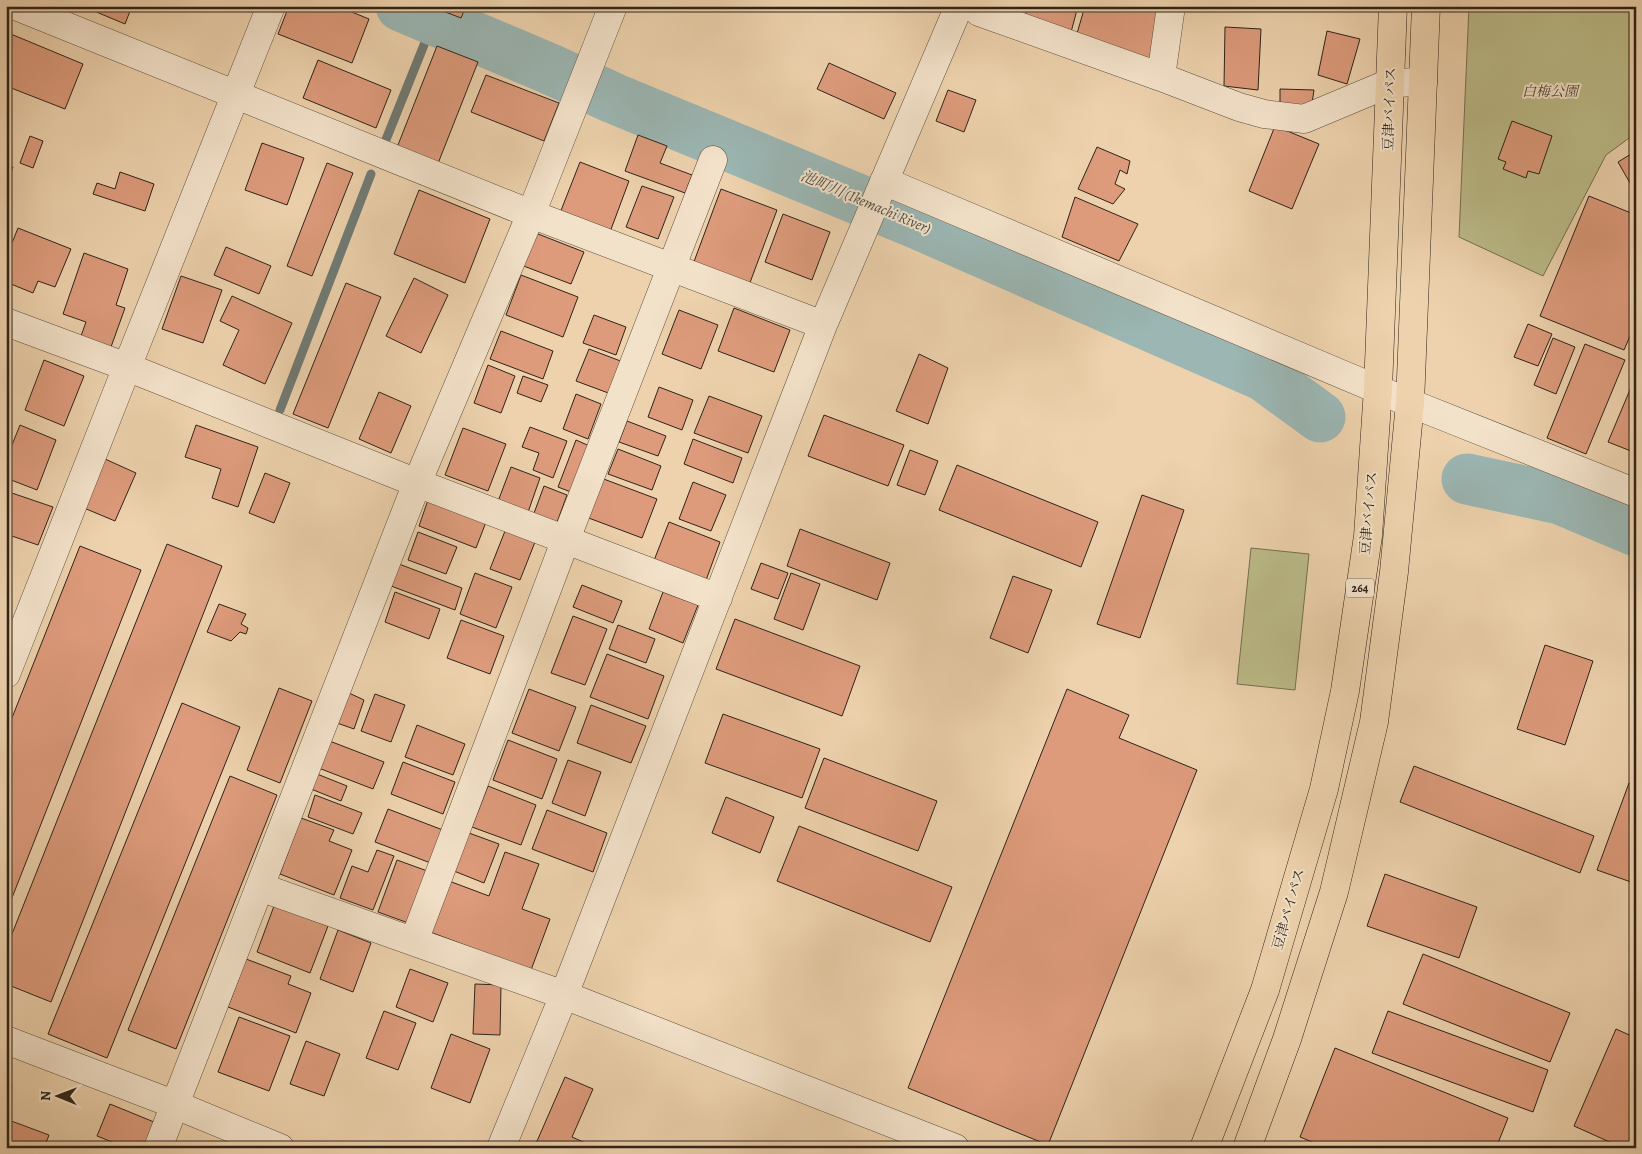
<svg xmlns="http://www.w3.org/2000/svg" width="1642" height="1154" font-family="Alegreya,'Noto Serif JP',serif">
<rect width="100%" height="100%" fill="#edd2ad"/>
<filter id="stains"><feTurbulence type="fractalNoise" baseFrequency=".004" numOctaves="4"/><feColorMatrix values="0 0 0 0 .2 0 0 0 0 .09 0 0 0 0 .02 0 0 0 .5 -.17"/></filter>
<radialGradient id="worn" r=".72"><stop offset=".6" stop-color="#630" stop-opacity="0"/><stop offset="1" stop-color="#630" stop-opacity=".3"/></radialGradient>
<!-- green -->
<path fill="#bb8" stroke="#756f50" d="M1469 6H1636V133L1606 155 1543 276 1459 237Z
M1251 548 1309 554 1295 690 1237 684Z"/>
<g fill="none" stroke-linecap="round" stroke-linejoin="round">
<!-- stream -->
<path stroke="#707b75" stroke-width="9" d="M385 142 434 20
M280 410 371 174
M6 1092 8 1087"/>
<!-- river -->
<path stroke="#9bb6b3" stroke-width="51" d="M401 6 550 69 613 98 918 224 1264 376 1320 417
M1467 479 1560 499 1636 531"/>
</g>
<!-- building -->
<path fill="#dd9b7c" stroke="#2f2319" d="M82 6H132L125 24Z
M289 6H337L369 19 352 63 278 34Z
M430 6H466L461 18Z
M1027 6H1078L1070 36 1025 19Z
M1085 6H1163L1155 66 1076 37Z
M1225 27 1261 29 1258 90 1224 86Z
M1327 31 1360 39 1347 84 1318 75Z
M6 32 83 64 65 109 6 86Z
M437 46 478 62 437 166 396 150Z
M318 60 391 90 376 128 303 98Z
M829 63 896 93 884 119 817 89Z
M486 75 559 103 544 141 471 112Z
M1280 89 1314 90 1311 110 1280 108Z
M948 90 976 100 964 132 936 121Z
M1512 121 1552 136 1539 174 1528 171 1526 178 1503 169 1506 162 1498 159Z
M1275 126 1319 144 1292 209 1249 191Z
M638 135 667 146 660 163 692 175 685 193 625 171Z
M30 136 43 141 33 168 20 163Z
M262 143 304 158 287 205 245 190Z
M1097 147 1130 161 1127 174 1120 170 1115 184 1125 189 1113 204 1078 189Z
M1636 151V189L1634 190 1618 162Z
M580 162 629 181 610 232 560 213Z
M327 163 353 173 312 276 287 266Z
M6 164 13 167 6 186Z
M120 172 154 184 145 211 93 194 97 183 115 189Z
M642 186 674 197 658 239 626 227Z
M721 189 777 210 748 288 692 267Z
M419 190 490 219 465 283 394 254Z
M1589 196 1636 215V322L1624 350 1540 316Z
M1075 197 1138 224 1119 261 1062 237Z
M783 214 830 232 812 280 765 262Z
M18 228 71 249 55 287 38 281 33 293 6 282V258Z
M533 232 584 252 571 284 521 265Z
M226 247 271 266 259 294 214 275Z
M84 253 128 269 116 305 125 308 111 347 81 336 86 322 63 314Z
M521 275 578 297 563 337 506 315Z
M181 276 222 290 203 343 162 329Z
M414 278 448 295 421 353 386 336Z
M346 283 381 297 328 428 293 414Z
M232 296 292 323 265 384 223 365 239 330 220 321Z
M734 308 790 330 774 372 718 351Z
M679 310 718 325 701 369 662 354Z
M594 315 626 327 616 355 583 343Z
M1528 324 1552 334 1538 366 1514 357Z
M501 331 553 351 543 379 490 359Z
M1553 338 1575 347 1556 394 1534 385Z
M1585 344 1625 360 1586 454 1547 438Z
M589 349 623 362 611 394 576 381Z
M919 354 948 368 928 424 896 411Z
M44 360 84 376 64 426 25 410Z
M488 365 515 376 501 413 474 403Z
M523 376 548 385 541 402 517 393Z
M1632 385 1636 386V453L1608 442Z
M659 387 693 400 682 430 648 417Z
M379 392 411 406 391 453 359 439Z
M576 394 601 404 588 439 563 429Z
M709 396 762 416 748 453 694 433Z
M824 415 904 445 888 486 808 456Z
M627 421 666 436 658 456 619 442Z
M20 425 56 440 37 490 6 478V460Z
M196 425 258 447 238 507 212 498 221 469 185 457Z
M530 427 567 441 553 478 533 470 539 453 522 447Z
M463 428 506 444 488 491 445 475Z
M693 439 742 458 733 483 684 464Z
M576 440 594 448 576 494 558 487Z
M618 449 661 466 652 490 608 474Z
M910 450 938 461 925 495 897 485Z
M105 459 136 473 115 521 84 508Z
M957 465 1098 522 1081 567 939 510Z
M511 467 540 478 527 515 497 504Z
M265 473 290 483 274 523 249 513Z
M601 478 657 499 642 538 586 517Z
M693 482 726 495 711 531 679 519Z
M544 486 567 495 556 525 533 516Z
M6 491 53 507 38 545 6 534Z
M1142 495 1184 510 1140 638 1097 624Z
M428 500 486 522 476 548 419 526Z
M669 522 720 542 705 583 653 563Z
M800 529 890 563 877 600 787 566Z
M505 531 535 542 520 580 490 569Z
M418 532 457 547 446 574 408 560Z
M167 544 222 566 51 1002 6 984V949Z
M80 546 141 570 6 913V733Z
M761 563 788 573 778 599 751 589Z
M399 564 462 588 455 610 391 586Z
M475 573 512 587 496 628 460 614Z
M791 573 820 584 803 630 774 619Z
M1013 576 1052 590 1028 653 990 638Z
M582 585 622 601 613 623 573 607Z
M395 592 440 609 429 639 385 622Z
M663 592 698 605 683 643 649 629Z
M219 604 246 614 241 624 248 628 246 634 240 632 231 641 207 632Z
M573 616 607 629 585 685 551 673Z
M735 619 860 666 842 716 716 669Z
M461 620 504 636 490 674 447 658Z
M618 625 655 639 646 663 609 649Z
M1545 645 1593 661 1565 745 1517 729Z
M607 654 664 676 648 719 590 697Z
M279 688 312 701 280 783 247 770Z
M529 689 576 707 559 751 512 733Z
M1067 689 1129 715 1119 738 1197 770 1048 1145 908 1088Z
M349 693 364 700 354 729 337 723Z
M375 694 405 705 391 742 361 731Z
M182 703 240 727 107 1058 48 1034Z
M591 705 646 726 631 763 577 743Z
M723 714 820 749 802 798 705 763Z
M417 725 465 744 453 775 405 757Z
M327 740 384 762 373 789 316 767Z
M508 740 557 759 542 799 493 780Z
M824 758 937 801 918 851 805 808Z
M568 760 601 772 585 816 552 803Z
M403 762 455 782 443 814 391 794Z
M1414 766 1594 836 1580 873 1400 802Z
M317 774 347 786 341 801 311 789Z
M230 776 277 795 176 1049 128 1030Z
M1629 783 1636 785V870L1631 882 1597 870Z
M488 786 536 805 521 845 472 827Z
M315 795 362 813 353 834 308 817Z
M726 797 774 817 760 853 712 833Z
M388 809 448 832 436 865 375 842Z
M547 810 607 833 593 872 532 849Z
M301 818 334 830 329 841 352 850 334 895 280 874Z
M799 826 952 887 930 942 777 881Z
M469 833 499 844 484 883 454 871Z
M377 850 394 856 373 910 340 898 352 866 368 872Z
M505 852 539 864 522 909 550 919 531 970 430 932 449 881 489 896Z
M397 860 430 872 411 924 378 912Z
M1385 874 1477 907 1459 958 1367 926Z
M274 906 328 926 310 973 257 952Z
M338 930 371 943 353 992 320 979Z
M1423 954 1570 1013 1550 1062 1403 1004Z
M246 959 291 976 288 984 311 993 296 1033 228 1007Z
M410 969 448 983 433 1022 396 1007Z
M475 984 501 985 500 1035 473 1034Z
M384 1011 416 1023 398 1070 366 1058Z
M1388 1011 1548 1070 1533 1112 1372 1053Z
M239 1017 290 1036 269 1091 218 1072Z
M1616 1029 1636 1038V1148H1623L1574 1126Z
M451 1034 490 1049 470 1103 431 1088Z
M306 1041 340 1054 324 1096 290 1084Z
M1335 1048 1508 1118 1496 1148H1327L1300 1137Z
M565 1077 593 1089 572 1137 597 1148H534Z
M110 1104 154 1122 144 1148H127L97 1136Z
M6 1119 49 1135 44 1148H6Z
M185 1144 194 1148H183Z"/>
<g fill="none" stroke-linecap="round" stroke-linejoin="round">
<!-- minor casing -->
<g stroke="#5e4f3e" stroke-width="29">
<path id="minor" d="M16 6 531 214 823 325
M973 6 979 12 1161 77 1239 107 1264 114 1304 119 1390 83 1423 82
M1161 77 1171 6
M884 181 1410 403 1636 493
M6 322 127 367 417 483 718 598
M6 674 127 367 271 6
M260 887 564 995 955 1148
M414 941 566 539 713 160
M6 1040 176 1105 280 1148
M158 1148 417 483 531 214 613 6
M501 1148 564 995 823 325 959 6"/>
</g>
<!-- highway casing -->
<g stroke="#2f2319" stroke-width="29">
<path id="highway" d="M1204 1148 1265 990 1324 789 1345 691 1368 536 1378 389 1393 6
M1247 1148 1287 1039 1334 892 1374 722 1394 572 1410 403 1426 6"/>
</g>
<!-- minor -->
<use href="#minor" stroke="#f3e2ca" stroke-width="28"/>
<!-- highway -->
<use href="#highway" stroke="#edd2ad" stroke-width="28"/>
</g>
<g text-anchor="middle" stroke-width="4" stroke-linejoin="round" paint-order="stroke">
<!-- shield labels -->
<rect fill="#f3e2ca" stroke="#6a5c4e" stroke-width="1" x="1346" y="578.5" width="28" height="19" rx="4"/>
<g font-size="12" font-weight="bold" fill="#2f2319">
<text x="1360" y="592">264</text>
</g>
<!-- park labels -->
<g font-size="14" font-style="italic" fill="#524935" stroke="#f3e2ca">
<text x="1550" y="96">白梅公園</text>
</g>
<!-- street labels -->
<g font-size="14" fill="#2f2319" stroke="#f3e2ca">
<text transform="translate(1389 109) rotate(-88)" y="5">豆津バイパス</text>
<text transform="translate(1368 513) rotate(-85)" y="5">豆津バイパス</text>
<text transform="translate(1288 909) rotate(-74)" y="5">豆津バイパス</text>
</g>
<!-- water labels -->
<g font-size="15" font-style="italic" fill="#4f4f47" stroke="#f3e2ca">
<text transform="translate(866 202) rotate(23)" y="5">池町川 (Ikemachi River)</text>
</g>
</g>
<!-- margin -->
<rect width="1642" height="1154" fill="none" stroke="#edd2ad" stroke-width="25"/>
<rect x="8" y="8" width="1627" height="1139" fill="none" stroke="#2f2319" stroke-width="2.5"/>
<rect x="12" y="12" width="1617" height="1129" fill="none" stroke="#2f2319"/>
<!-- north arrow -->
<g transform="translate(58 1096) rotate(271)" stroke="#f3e2ca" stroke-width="4" paint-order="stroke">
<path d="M0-4L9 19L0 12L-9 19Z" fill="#2f2319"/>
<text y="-8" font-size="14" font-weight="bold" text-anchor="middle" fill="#2f2319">N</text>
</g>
<rect width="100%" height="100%" filter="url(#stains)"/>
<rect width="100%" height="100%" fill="url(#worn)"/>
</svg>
